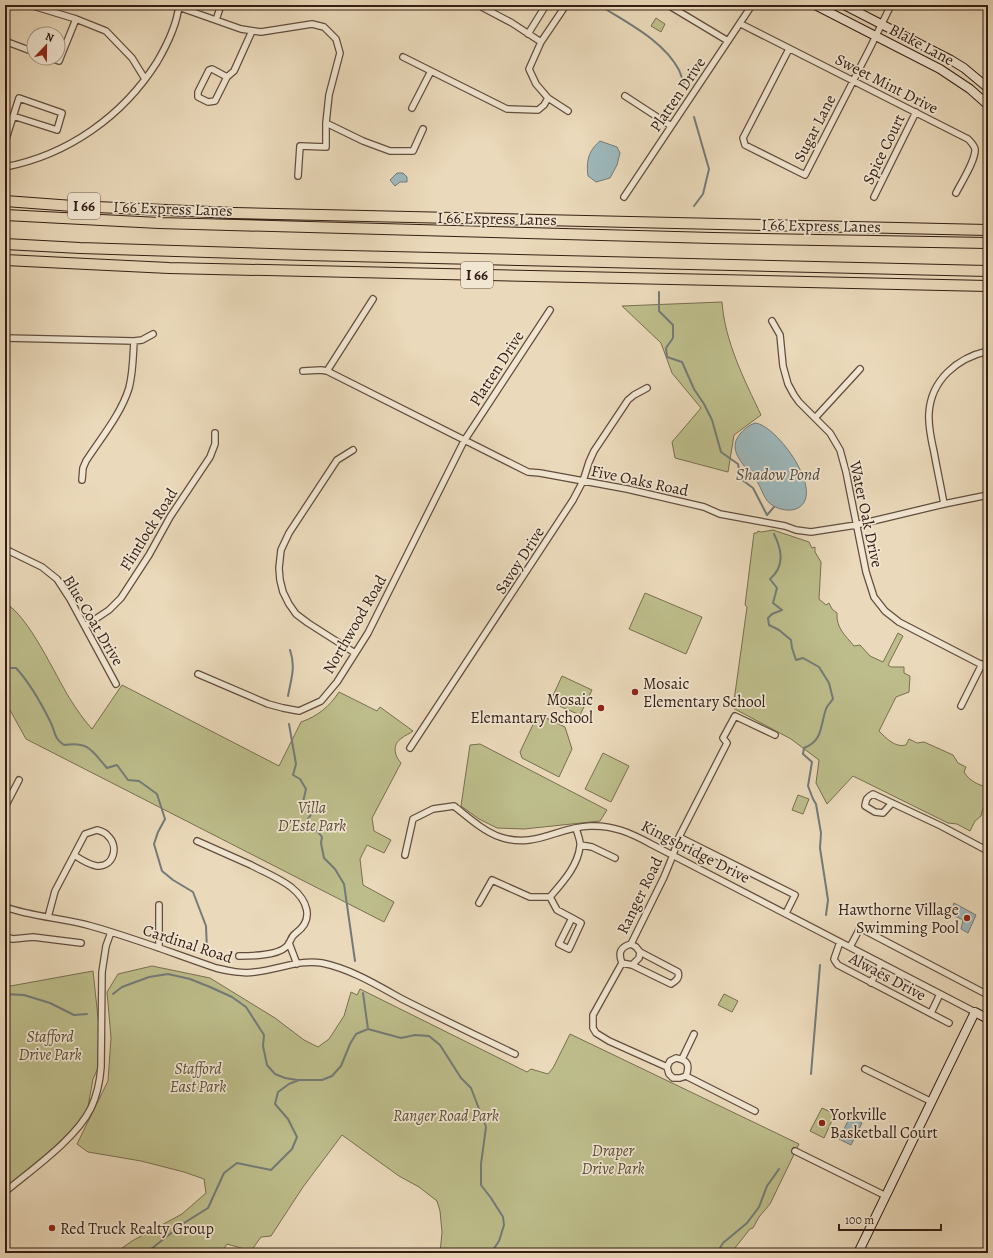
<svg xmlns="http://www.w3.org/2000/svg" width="993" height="1258" font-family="Alegreya,serif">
<rect width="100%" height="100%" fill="#ead9ba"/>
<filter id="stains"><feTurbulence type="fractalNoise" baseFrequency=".005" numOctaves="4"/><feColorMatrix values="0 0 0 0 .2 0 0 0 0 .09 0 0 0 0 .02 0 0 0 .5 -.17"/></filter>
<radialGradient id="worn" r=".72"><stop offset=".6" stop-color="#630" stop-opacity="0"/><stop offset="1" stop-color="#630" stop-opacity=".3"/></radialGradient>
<!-- green -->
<path fill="#bdbd8b" stroke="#786e50" d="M656 18 665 24 661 32 651 26Z
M722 302C725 342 744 379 761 415L734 435 728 472 675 458 672 442 701 408 672 373 661 343 622 306Z
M773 530 809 542 812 548 815 547V552L821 562 819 599 826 605 829 603 832 609 837 613C836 628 845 635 854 646L860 645 870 656 883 662 898 633 903 636 888 665 891 667H904V673L910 676 909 692 896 697 879 731C886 738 895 748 906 745L909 739 917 743 924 742 953 755 958 763 966 767 964 772C970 782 978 784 988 788 988 798 983 805 981 816L975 821 970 831 957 824 948 823 853 776 827 804 816 783 819 760 791 739 733 708 747 607 745 605 754 533H757L758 531 761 532Z
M645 593 702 617 686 654 629 629Z
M5 603C29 616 55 675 70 699 77 710 84 720 92 729L122 685 279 766 301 722C318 716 329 707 339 692L377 711 380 707 413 731C410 734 405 735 402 738 392 744 394 755 401 763L372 818 374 831 391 840 384 853 367 845 360 859 363 885 394 902 384 922 26 739 5 701Z
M562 676 592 690 580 715 550 702Z
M538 714 565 727 572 749 559 777 522 758 520 752Z
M480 744 607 810 600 821 524 829 497 828 479 819 461 806 470 745Z
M603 753 629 766 611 802 585 789Z
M798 795 809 799 803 814 792 810Z
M152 966 210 978 275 1018 304 1040 318 1047 329 1039 344 1016 351 992 357 995 360 989 527 1072 531 1069 548 1074 553 1068 570 1034 799 1144 770 1204 759 1217 753 1228 750 1229 731 1253H440L442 1232 440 1211 437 1201 419 1187 399 1176 342 1135 303 1187 271 1236 261 1237 251 1251 227 1244 221 1253H115L132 1241 182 1214 206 1193 204 1179 184 1172 141 1161 88 1152 77 1144 108 1081 111 1038 107 992 118 974Z
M93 971 99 1027 98 1068 93 1079 86 1118 70 1136 5 1192V987Z
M724 994 738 1001 732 1012 718 1005Z
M822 1108 835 1114 824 1138 810 1131Z"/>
<!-- water -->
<path fill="#9db7bb" stroke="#737a78" d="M600 141 617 147 620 153 617 165 610 178 596 182 588 176C586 162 588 151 600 141Z
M397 173H403L407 177V182H400L395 186 390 180Z
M755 423C777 425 826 493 798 508 791 512 779 510 772 505 765 501 762 490 758 483 748 468 725 452 740 434 744 429 749 425 755 423Z
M954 903 976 915 968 933 961 929 963 920 949 913Z
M850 1117 862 1123 851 1145 839 1139Z"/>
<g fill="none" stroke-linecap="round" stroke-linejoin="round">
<!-- stream -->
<path stroke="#737a78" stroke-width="2" d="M599 5C627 23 663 40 679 70 681 75 683 80 684 85
M694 117 709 169 703 194 694 206
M659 292V311L673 325V338L666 348 667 357 682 362 694 389 704 404 712 420 721 452 738 464 741 479 753 488 767 515 774 507
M774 534C782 550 785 566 770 579L777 588 773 603 782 610 772 614 768 618 769 625 779 630 791 640 792 648 796 660 803 658 819 667 829 683 833 699C831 702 827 706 826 709 820 726 823 741 804 748L803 754 812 762 808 786 813 799 816 804 821 833 820 848 828 900 826 915
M5 656 8 668H16C30 683 41 703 50 721 56 732 53 738 64 745 89 741 92 751 107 768L117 765 128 780 139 781 157 794 165 819 158 832 154 844 162 871 173 880 193 892 206 926 207 951
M288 696C291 679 296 667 290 650
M289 724 296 764 293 775 300 779 306 789 303 802 312 813 308 819 322 837 321 843 324 858 335 869 344 884 355 961
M363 993 368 1029
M5 994 24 995 50 1003 74 1015 87 1014
M113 994 122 987 149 977 168 974 190 979 210 987 232 997 246 1007 264 1035 263 1046 267 1065 275 1074 285 1078 297 1080
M811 1074 820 965
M146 1253 184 1223 208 1208 224 1173 237 1163 271 1170 292 1149 297 1137 288 1119 275 1104 278 1092 289 1084 299 1080H322L332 1076 341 1066 350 1044 356 1034 368 1029 401 1038 415 1035 429 1036 440 1045 461 1078 471 1088 486 1127 481 1164V1185L491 1198 503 1217 504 1225 499 1241 491 1253
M717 1253 723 1243 747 1223 759 1207 767 1186 779 1169"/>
<!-- street casing -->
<g stroke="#624d3e" stroke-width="8">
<path id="street" d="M30 5 76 19 106 31 132 58 145 79
M173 5 241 29 261 32 312 24 324 27 336 39 340 53 329 95 326 123 363 141 390 151H413L423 129
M478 5 512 23 541 42
M566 5 541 42 529 69 536 84 548 98 568 111
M668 5 728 41
M216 20 221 5
M741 24 968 139C971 142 974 145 975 149 976 160 961 183 956 193
M528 34 546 5
M5 43H10L34 52
M789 49 743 138 745 145 805 175 870 48 891 5
M403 57 507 109 538 110 544 105 548 98
M51 58 59 61 76 19
M227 77 212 69 209 70 198 92V97L208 102 215 101 227 77 234 71 252 31
M625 96 671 126
M412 108 431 71
M5 142 19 98 62 113 57 130 13 116
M5 167C68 155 123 116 157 62 167 45 177 25 179 5
M298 176 300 146 326 147V123
M624 197 752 5
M874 197 916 112
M772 321 780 335 783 366 788 384 794 395 799 402 830 433 840 450 846 472 866 572 874 597 885 611 899 622 988 668
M5 338 134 341 142 340 153 334
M303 371 321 370 327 371 528 472 540 473 627 489 704 507 720 514 785 526 796 530 811 532 856 525 944 504 988 495
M327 371 373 299
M815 418 860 369
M353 450 337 460 289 533 281 550 279 568 280 580 283 592 289 604 296 614 308 623 355 653
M82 480 83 468 86 461C101 438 121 414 129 388 133 373 133 357 134 341
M944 504C941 487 937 469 934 452 931 439 928 426 929 413 931 380 957 358 988 351
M5 549 42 567 57 579 70 599 116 684
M85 626 109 610 121 598 149 555 170 517 210 457 215 444V433
M198 674 268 704 283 708 299 711 321 701 337 682 368 633 464 441 550 310
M961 706 982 664
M410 748 573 500 583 481 589 462 594 451 628 400 634 395 647 388
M892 803 883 813 875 812 865 806C866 799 867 797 873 794L941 826 988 851
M5 807 19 780
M679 837 795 895 786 913
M197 841C215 849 233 857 251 865 264 872 279 878 291 887 307 900 315 919 296 933 289 938 292 942 286 947 276 956 251 956 239 956
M581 845 592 847 615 858
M405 855 413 819 433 809 454 806C468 817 483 831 500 837 535 849 557 827 590 826 613 825 631 833 651 844L975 1012
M550 897 557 910 572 918 559 944 569 949 581 923 572 918
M479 903 492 880 530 897H550C562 883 578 866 580 846 581 841 577 833 576 828
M159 905V948
M5 907C33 917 63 918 91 926 134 938 175 954 216 968 229 971 242 974 255 972 278 970 299 959 322 963 351 969 377 985 402 999 440 1018 477 1036 515 1054
M48 917 55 891 85 834 97 830C101 831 106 833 108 836 119 846 114 867 97 866 90 865 80 859 74 855
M5 937 13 939 33 937 81 943
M840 942 834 959 835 961 838 965 949 1023
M289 943 297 964
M850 947 860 928 988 995
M622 963C618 953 620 947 631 944L664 877 673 855 679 837 727 743 723 738 735 716 775 735
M622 963 593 1015V1028L596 1033 609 1041 667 1067 669 1074 673 1078H680L686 1076 755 1111
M622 963 632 965 671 984C676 981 680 978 678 972L640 952 636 947 631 944
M632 965 639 958 640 952
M871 983 881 963
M931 1013 940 994
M682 1059 694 1034
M667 1067 670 1061 676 1058C688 1060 690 1065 686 1076
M865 1069 932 1102
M795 1151 886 1196
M5 1192C31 1170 76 1139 91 1108 97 1095 100 1081 101 1067L102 972 106 946 111 932"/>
</g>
<!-- secondary casing -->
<g stroke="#341e14" stroke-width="10">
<path id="secondary" d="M815 5 940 69 970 89 988 105
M844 5 951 60 964 68 988 88
M858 1253 975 1012 988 1019"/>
</g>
<!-- highway casing -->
<g stroke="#341e14" stroke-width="12">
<path id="highway" d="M5 201 73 206 234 213 988 230
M5 215 159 223 713 238 988 243
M5 244 80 248 305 255 988 271
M5 260 169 268 988 286"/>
</g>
<!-- street -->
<use href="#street" stroke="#f1e6d2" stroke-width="5.5"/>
<!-- secondary -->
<use href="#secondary" stroke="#f1e6d2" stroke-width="8"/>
<!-- highway -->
<use href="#highway" stroke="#ead9ba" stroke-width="10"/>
</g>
<!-- markers -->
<g fill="#8f2418" stroke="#f1e6d2" stroke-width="1.5">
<circle cx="635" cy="692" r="4"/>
<circle cx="601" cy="708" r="4"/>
<circle cx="967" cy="918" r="4"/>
<circle cx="822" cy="1123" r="4"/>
<circle cx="52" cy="1228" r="4"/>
</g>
<g text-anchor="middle" stroke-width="3.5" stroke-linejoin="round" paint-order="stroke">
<!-- shield labels -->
<g fill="#f1e6d2" stroke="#6d5a4d" stroke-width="1">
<rect x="68" y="193" width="32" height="26" rx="3"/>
<rect x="461" y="262" width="32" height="26" rx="3"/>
</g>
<g font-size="15" font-weight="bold" fill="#341e14">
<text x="84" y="211">I 66</text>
<text x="477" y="280">I 66</text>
</g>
<!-- street labels -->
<g font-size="16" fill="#341e14" stroke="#f1e6d2">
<text transform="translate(922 44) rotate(28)" y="6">Blake Lane</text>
<text transform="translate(887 83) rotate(27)" y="6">Sweet Mint Drive</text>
<text transform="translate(677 94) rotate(-56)" y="6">Platten Drive</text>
<text transform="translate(814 128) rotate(-63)" y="6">Sugar Lane</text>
<text transform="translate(883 149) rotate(-64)" y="6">Spice Court</text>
<text transform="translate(173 208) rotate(2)" y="6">I 66 Express Lanes</text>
<text transform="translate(497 218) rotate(1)" y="6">I 66 Express Lanes</text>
<text transform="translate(821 225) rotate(1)" y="6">I 66 Express Lanes</text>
<text transform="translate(496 368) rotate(-57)" y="6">Platten Drive</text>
<text transform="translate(640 480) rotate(12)" y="6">Five Oaks Road</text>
<text transform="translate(867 514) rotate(78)" y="6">Water Oak Drive</text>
<text transform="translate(148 529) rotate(-58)" y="6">Flintlock Road</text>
<text transform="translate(519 560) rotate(-57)" y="6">Savoy Drive</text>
<text transform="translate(94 620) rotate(59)" y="6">Blue Coat Drive</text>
<text transform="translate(354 624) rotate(-60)" y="6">Northwood Road</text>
<text transform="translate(696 851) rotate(27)" y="6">Kingsbridge Drive</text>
<text transform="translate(639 895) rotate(-64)" y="6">Ranger Road</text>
<text transform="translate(188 943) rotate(18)" y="6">Cardinal Road</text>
<text transform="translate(888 976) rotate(28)" y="6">Alwaes Drive</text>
</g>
<!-- poi labels -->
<g font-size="16" fill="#341e14" stroke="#f1e6d2" text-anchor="start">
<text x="643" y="689">Mosaic<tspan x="643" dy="18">Elementary School</tspan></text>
<text x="593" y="705" text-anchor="end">Mosaic<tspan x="593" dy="18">Elemantary School</tspan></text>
<text x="959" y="915" text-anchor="end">Hawthorne Village<tspan x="959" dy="18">Swimming Pool</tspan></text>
<text x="830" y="1120">Yorkville<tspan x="830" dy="18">Basketball Court</tspan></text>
<text x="60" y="1234">Red Truck Realty Group</text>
</g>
<!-- park labels -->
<g font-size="16" font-style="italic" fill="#5d4e38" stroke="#f1e6d2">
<text x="312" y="813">Villa<tspan x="312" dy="18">D'Este Park</tspan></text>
<text x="50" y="1042">Stafford<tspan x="50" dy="18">Drive Park</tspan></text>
<text x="198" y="1074">Stafford<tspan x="198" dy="18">East Park</tspan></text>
<text x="446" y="1121">Ranger Road Park</text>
<text x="613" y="1156">Draper<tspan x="613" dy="18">Drive Park</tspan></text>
</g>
<!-- water labels -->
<g font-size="17" font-style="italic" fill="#544c46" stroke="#f1e6d2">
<text x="778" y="480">Shadow Pond</text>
</g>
</g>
<!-- margin -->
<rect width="993" height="1258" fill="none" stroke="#ead9ba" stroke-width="20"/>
<rect x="6" y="6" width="981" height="1246" fill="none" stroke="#341e14" stroke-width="2"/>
<rect x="10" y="10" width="973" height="1238" fill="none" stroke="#341e14"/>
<!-- north arrow -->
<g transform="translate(46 46) rotate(22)"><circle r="19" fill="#f1e6d2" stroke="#a59686"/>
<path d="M0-3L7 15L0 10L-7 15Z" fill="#8f2418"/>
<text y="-6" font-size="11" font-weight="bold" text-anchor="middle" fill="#341e14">N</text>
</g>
<!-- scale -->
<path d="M839 1224v6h102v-6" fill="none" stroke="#341e14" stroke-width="2"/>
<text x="845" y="1224" font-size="12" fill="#341e14" stroke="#f1e6d2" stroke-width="3" paint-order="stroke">100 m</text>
<rect width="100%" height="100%" filter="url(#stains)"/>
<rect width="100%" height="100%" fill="url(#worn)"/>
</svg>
